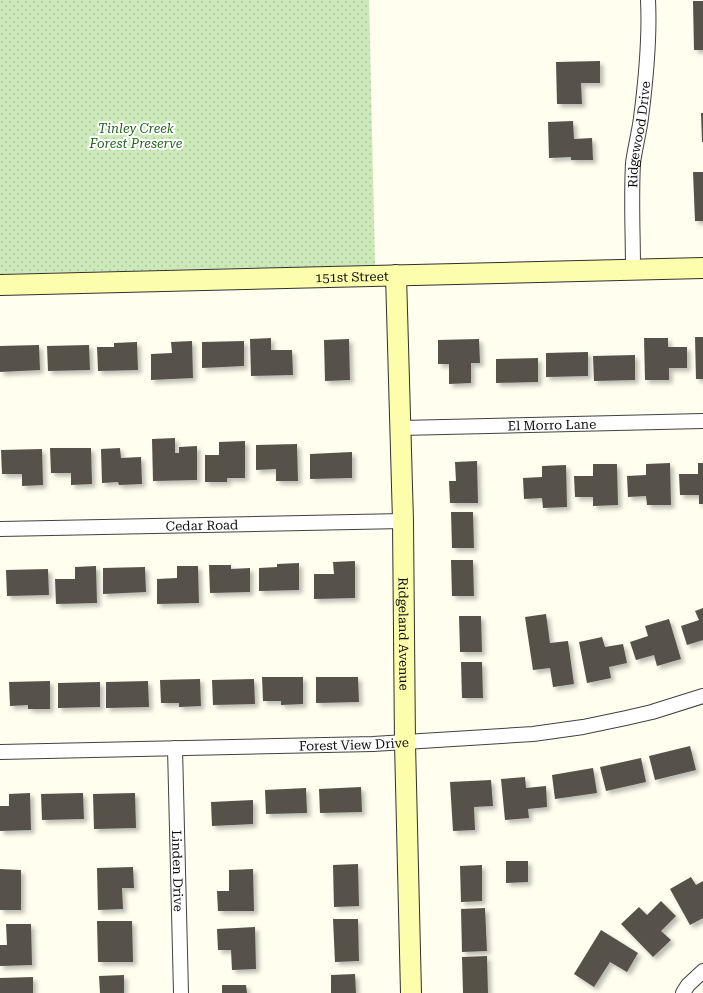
<svg xmlns="http://www.w3.org/2000/svg" width="703" height="993" font-family="'Roboto Serif',serif">
<defs>
<pattern id="park-dots" width="8" height="8" patternUnits="userSpaceOnUse"><rect width="8" height="8" fill="#cbe9b9"/><path d="M2 2h.1M6 6h.1" fill="none" stroke="#adc79e" stroke-width="1.8" stroke-linecap="round"/></pattern>
<filter id="shadow"><feDropShadow dx="3.5" dy="3.5" stdDeviation="2" flood-color="#0004"/></filter>
</defs>
<rect width="100%" height="100%" fill="#fffeef"/>
<!-- park -->
<path fill="url(#park-dots)" d="M0 0H369L375 265 0 274Z"/>
<!-- building -->
<path fill="#57514a" filter="url(#shadow)" d="M693 1H703V50H694Z
M600 61V83H581L582 104H557L556 62Z
M701 113H703V142H702Z
M573 121 574 139 592 138 593 160H571V157L549 158 548 122Z
M693 172H703V221H695Z
M695 337H703V379H696Z
M271 338V350H292L293 375 251 376 250 339Z
M644 338H668V347H687V368H669V380H645Z
M349 339 350 380 325 381 324 340Z
M479 339 480 363H471V383L449 384V364H438V340Z
M192 341 193 378 151 380V354L172 353 171 342Z
M244 341V366L202 368V342Z
M137 342 138 370 98 371 97 347H114V343Z
M39 345 40 370 0 372V346Z
M89 345 90 370 48 371 47 346Z
M588 352V376L546 377V353Z
M635 355V380L594 381 593 356Z
M538 358V382L496 383V359Z
M175 438V453H179V447L197 446V480L153 481 152 439Z
M245 441V478H227V482H205V455H219V442Z
M297 444 298 481H276V469L256 470V445Z
M50 448H91L92 484 71 485V473H51Z
M120 448 121 458 141 457 142 484 119 485 118 482 102 483 101 449Z
M42 449 43 485 22 486V474H2L1 450Z
M352 452V478L310 479V454Z
M477 461 478 503H450L449 481H456L455 462Z
M670 463 671 505H647L646 496 628 497 627 476 646 475V464Z
M698 463H703V504H699V495H680L679 474H698Z
M593 464H617L618 505 593 506V497H575L574 476H593Z
M566 465 567 507 543 508 542 498 524 499 523 478 542 477V466Z
M451 512H473L474 548H452Z
M451 560H473L474 596H452Z
M355 561V598L314 599V574H334L333 562Z
M299 563V590L259 591V568L277 567V564Z
M209 565H231V569L250 568V592L210 593Z
M96 566 97 603 56 604 55 579H75V567Z
M177 566H198L199 603 157 604V579L177 578Z
M145 567 146 592 103 594V568Z
M48 569 49 595 7 596 6 570Z
M703 608V640L687 645 681 626 699 620 695 611Z
M546 614 550 643 568 641 574 684 553 687 550 668 533 670 525 617Z
M459 616H481L482 652H460Z
M669 619 681 659 657 666 654 655 636 660 630 642 648 636 645 626Z
M602 637 605 647 623 644 627 663 609 667 611 678 587 683 579 642Z
M461 662H482L483 698H462Z
M262 677H303V704L281 705V701H263Z
M316 677H358L359 702 316 703Z
M200 679 201 706 179 707V703H161L160 680Z
M254 679 255 704 213 705 212 680Z
M50 681V709H28V705L10 706 9 682Z
M148 681 149 707 106 708V682Z
M100 682V707L58 708V683Z
M690 746 696 770 655 780 649 756Z
M641 758 646 782 606 791 600 767Z
M593 768 597 793 555 799 552 775Z
M525 777 526 788 546 786 547 807 528 809 529 818 505 820 501 779Z
M491 780 493 806 474 807 475 830 453 831 450 782Z
M361 787 362 812 320 813 319 789Z
M306 788 307 813 266 814 265 790Z
M30 793 31 830 0 831V806H9V794Z
M83 793 84 819 42 820 41 794Z
M135 793 136 828 94 829 93 794Z
M253 800V824L212 826 211 802Z
M506 861H528V882L506 883Z
M358 864 359 906 334 907 333 865Z
M482 865V901L461 902 460 866Z
M133 867 134 888H122L123 909 98 910 97 868Z
M0 869 21 870V910H0Z
M253 869 254 911H218L217 891H229V870Z
M691 877 696 885 703 881V918L690 925 670 889Z
M661 901 676 916 661 931 671 940 653 957 621 924 639 907 647 915Z
M485 908 487 951 462 952 461 909Z
M333 919H358L359 961 335 962Z
M97 921H132L133 962H98Z
M6 924H31L32 965 0 966V945H7Z
M255 927 256 969 232 970 231 950H218L217 929Z
M601 930 638 953 627 972 610 962 594 987 574 974Z
M487 956 488 993H463L462 957Z
M355 974 356 993H331V975Z
M124 975V993H100L99 976Z
M33 977V993H0V978Z
M222 985H246L247 993H222Z"/>
<g fill="none" stroke-linecap="round" stroke-linejoin="round">
<!-- street casing -->
<g stroke="#414141" stroke-width="16">
<g id="street">
<path id="s1" d="M633 270C633 234 631 199 633 163 635 148 639 133 641 118 646 79 650 39 648 0"/>
<path id="s2" d="M400 428 703 421"/>
<path id="s3" d="M0 529 403 521"/>
<path id="s4" d="M175 748 181 993"/>
<path id="s5" d="M0 752 373 744 533 734 583 727 626 718 652 712 703 696"/>
<path d="M683 993 688 985 703 971"/>
</g>
</g>
<!-- secondary casing -->
<g stroke="#303030" stroke-width="22">
<g id="secondary">
<path id="s6" d="M396 275 403 521 405 743 411 993"/>
<path id="s7" d="M0 285 703 268"/>
</g>
</g>
<!-- street -->
<use href="#street" stroke="#fff" stroke-width="14"/>
<!-- secondary -->
<use href="#secondary" stroke="#fcfeab" stroke-width="20"/>
</g>
<g text-anchor="middle" stroke-width="4" stroke-linejoin="round" paint-order="stroke">
<!-- park labels -->
<g font-size="13" font-style="italic" fill="#23661e" stroke="#fff">
<text x="136" y="133">Tinley Creek<tspan x="136" dy="15">Forest Preserve</tspan></text>
</g>
<!-- street labels -->
<g font-size="13" fill="#0e0e0e" stroke="#fff">
<text dy="5" stroke="none"><textPath href="#s1" startOffset="136">Ridgewood Drive</textPath></text>
<text dy="5" stroke="none"><textPath href="#s7" startOffset="352">151st Street</textPath></text>
<text dy="5" stroke="none"><textPath href="#s2" startOffset="152">El Morro Lane</textPath></text>
<text dy="5" stroke="none"><textPath href="#s3" startOffset="202">Cedar Road</textPath></text>
<text dy="5" stroke="none"><textPath href="#s6" startOffset="359">Ridgeland Avenue</textPath></text>
<text dy="5" stroke="none"><textPath href="#s5" startOffset="354">Forest View Drive</textPath></text>
<text dy="5" stroke="none"><textPath href="#s4" startOffset="123">Linden Drive</textPath></text>
</g>
</g>
</svg>
